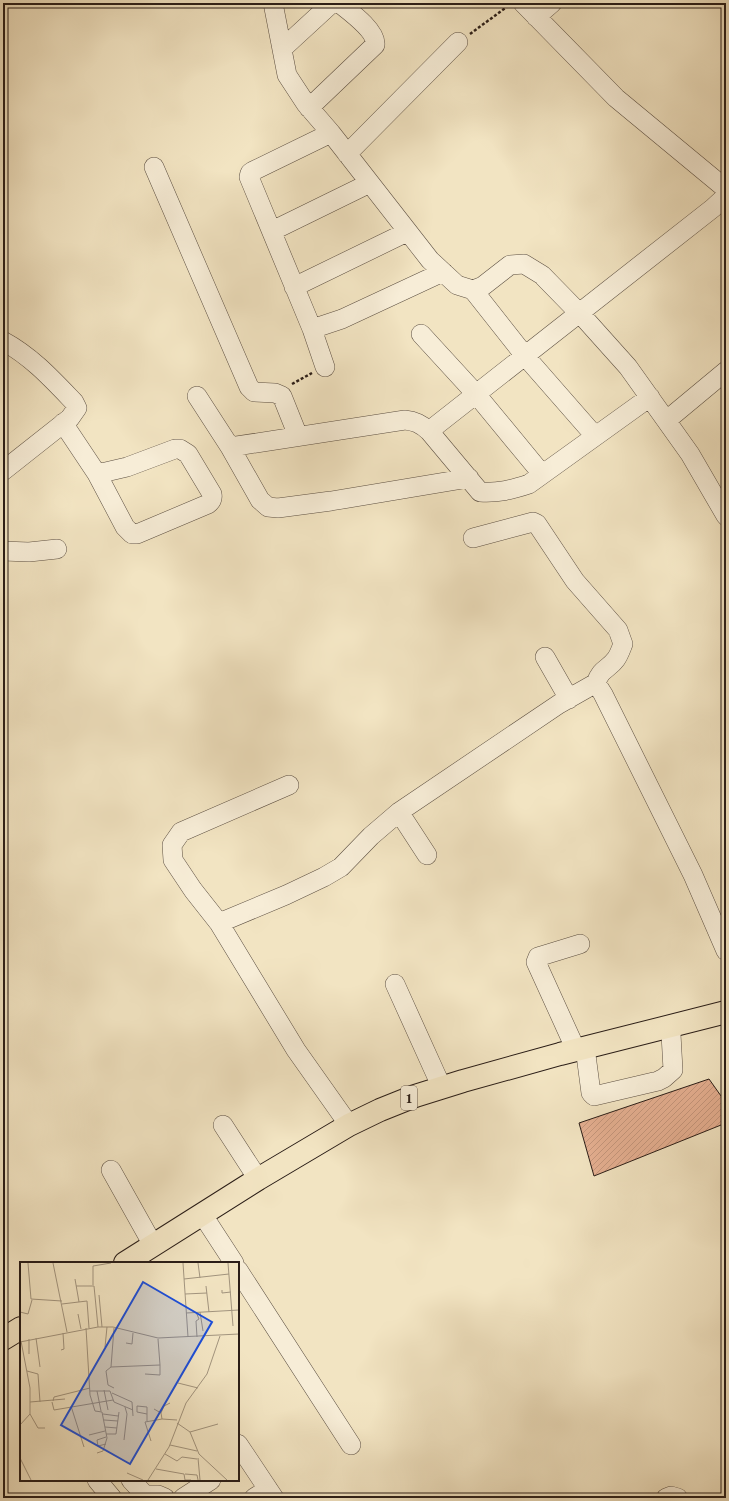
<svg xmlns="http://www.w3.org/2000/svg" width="729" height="1501" font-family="'EB Garamond',serif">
<defs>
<pattern id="building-hatch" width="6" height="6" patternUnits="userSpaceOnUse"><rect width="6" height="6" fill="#e5af91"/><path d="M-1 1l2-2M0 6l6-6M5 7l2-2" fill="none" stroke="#c5967c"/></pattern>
</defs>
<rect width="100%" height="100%" fill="#f2e4c2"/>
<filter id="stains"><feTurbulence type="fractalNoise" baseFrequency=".005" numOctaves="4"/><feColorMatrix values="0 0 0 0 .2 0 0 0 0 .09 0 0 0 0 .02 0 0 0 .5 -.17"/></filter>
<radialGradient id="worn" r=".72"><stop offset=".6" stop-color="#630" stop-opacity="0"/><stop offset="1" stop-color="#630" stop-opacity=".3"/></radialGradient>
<!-- building -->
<path fill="url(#building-hatch)" stroke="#2a1d17" d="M709 1079 726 1103V1123L594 1176 579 1123Z"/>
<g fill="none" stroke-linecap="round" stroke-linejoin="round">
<!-- minor casing -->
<g stroke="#5c4f42" stroke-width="20">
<path id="minor" d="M273 3 287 75 306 104 331 133 430 260 457 285 473 290 483 286 510 265 524 264 542 275 585 319 628 367 690 454 726 516
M523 3 616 98 726 189
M536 17 552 3
M282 49 332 3
M309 108 375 45C377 31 349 11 339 3
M347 154 458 42
M154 167 249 387 254 392 275 393 282 396 298 436
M272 231 370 183
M294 287 407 232
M473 290 525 356 595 436
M312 329 342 319 443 272
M421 334 476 394 542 474
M3 341C31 356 52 379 74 402L77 408 70 418 3 471
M325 367 312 329 249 177 250 173 253 171 331 133
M197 396 230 447 260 500 268 507 278 508 331 501 469 478
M667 420 726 371
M63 423 97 474 125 527 132 534H137L208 504C212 501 213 499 212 494L188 454 180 449H175L127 467 97 474
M429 431 713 208 726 196
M230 447 405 420C415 421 421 424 429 431L480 492C499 493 511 490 529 484L650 397
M473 538 533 522 537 524 575 581 618 630 623 644C621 649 619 655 616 659 608 670 601 668 596 683
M3 551 29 552 57 549
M545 657 569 699
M399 812 427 855
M219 923 193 890 173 860 172 845 181 832 289 785
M395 984 442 1088
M576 1050 536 962 538 957 541 956 580 944
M586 1055 591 1093 594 1096 658 1081 664 1078 673 1070 671 1034
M223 1125 258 1179
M349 1125 296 1050 219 923 286 895 324 877 341 867 371 836 399 812 559 704 596 683 603 694 693 875 726 951
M111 1170 153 1245
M206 1220 234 1263
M238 1270 351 1445
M238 1444 274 1498
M97 1480 112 1498
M131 1480 145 1495H158L165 1498
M183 1498 211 1480
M254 1498 268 1489
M666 1498 671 1496 678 1498"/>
</g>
<!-- highway casing -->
<g stroke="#2a1d17" stroke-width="24">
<path id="highway" d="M125 1263 258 1179 349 1125 380 1110 415 1096 463 1081 560 1054 726 1012
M3 1339 21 1328"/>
</g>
<!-- path -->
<path stroke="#2a1d17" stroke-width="2.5" stroke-dasharray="3 2" stroke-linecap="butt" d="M470 34 508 6
M292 384 312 373"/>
<!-- minor -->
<use href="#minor" stroke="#f7edd7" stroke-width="19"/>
<!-- highway -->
<use href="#highway" stroke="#f2e4c2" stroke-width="22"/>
</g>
<g text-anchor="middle" stroke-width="4" stroke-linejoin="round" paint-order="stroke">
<!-- shield labels -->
<rect fill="#f7edd7" stroke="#685b51" stroke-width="1" x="401" y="1086" width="16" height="24" rx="3"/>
<g font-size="14" font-weight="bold" fill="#2a1d17">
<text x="409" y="1103">1</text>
</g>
</g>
<!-- overview -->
<g transform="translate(20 1262)">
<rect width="219" height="219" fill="#f2e4c2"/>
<path fill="none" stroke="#a2947e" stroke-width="1" d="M8 1 11 37 42 39M33 1 47 70M163 1 168 75M178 1 180 16M208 1 213 64M55 17 59 40M164 17 209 12M73 23V4L91 1M56 24H74L78 65M186 24 189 50M202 28V31L211 30M165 32 187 31M79 33 82 65M42 42 67 39 69 66M0 50 8 52 12 38M176 50 179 57 176 59 177 75M180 50 183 69M166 51 219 48M58 52 61 67M66 66 70 133 75 149 82 150 87 176 83 189 77 191M94 66 91 105 140 103 138 77M16 76 20 105M9 77V92M0 80 78 65H93L138 76 219 72M106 81 112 82 113 71M85 85 87 65M41 88 44 87 43 71M91 105 86 109 88 123 94 126M7 109 18 112 20 140M125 112 140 113V103M158 121 178 126M84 128 88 148M70 129H90L94 140 113 148M77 129 81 149M92 131 112 140 113 154M33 139 34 135 70 126M10 140 45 137M32 140 34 148 93 138M51 144 64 185M134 147 141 151 142 157 157 158M141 151 144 144 150 141M10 152 18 166H25M83 152 98 154M127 152 117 150V144L127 145V159M84 158 98 159M157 161 170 170 179 192 207 218M0 163 10 152V126L1 79M85 165 97 166M170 170 198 162M86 172H96L99 150M69 173 85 169M104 178 107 152 105 145M131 179 125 160 142 157M86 182 78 184 77 178 86 175M150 183 177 189M145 192 157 199 162 195 177 197M0 196 11 218M178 196 180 218M136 207 164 212 165 218H171M107 211 123 218M165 212 177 213 178 218M128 218 149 185 166 141 187 112 200 74"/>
<path fill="#1d4ed8" fill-opacity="0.15" stroke="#1d4ed8" stroke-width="2" d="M123 20 192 60 110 202 41 163Z"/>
<rect width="219" height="219" fill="none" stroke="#2a1d17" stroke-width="2"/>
</g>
<!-- margin -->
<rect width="729" height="1501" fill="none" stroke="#f2e4c2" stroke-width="16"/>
<rect x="4" y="4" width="721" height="1493" fill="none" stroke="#2a1d17" stroke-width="2"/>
<rect x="8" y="8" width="713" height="1485" fill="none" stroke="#2a1d17"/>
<rect width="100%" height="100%" filter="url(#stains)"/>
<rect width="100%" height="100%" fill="url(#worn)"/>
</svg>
